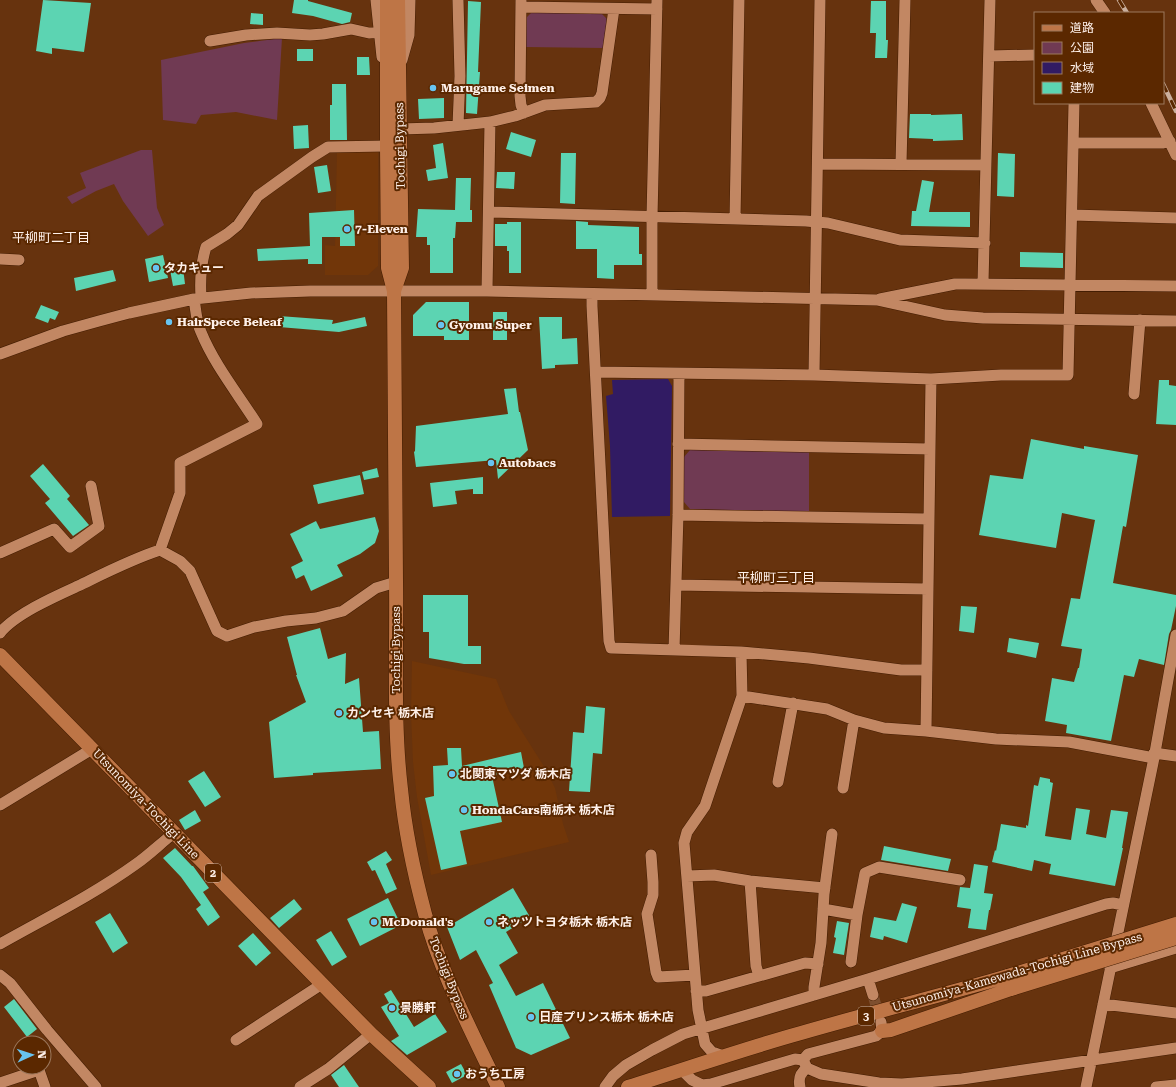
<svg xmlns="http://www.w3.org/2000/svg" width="1176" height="1087" font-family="'Roboto Serif','Noto Sans JP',serif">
<rect width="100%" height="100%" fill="#67330e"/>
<!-- built -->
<path fill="#713609" d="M378 149V266L368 275H325V245L335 246 337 152Z
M412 661 496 679 509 711 545 768 555 788 563 824 569 842 431 875 417 797 413 762 411 713Z"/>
<!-- green -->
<path fill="#703a53" d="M532 12 602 14 607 19 608 22 603 48 525 47 526 18Z
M282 38 277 120 236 112 201 115 196 124 163 120 161 60 244 43Z
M141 150H152L157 208 164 225 148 236 123 201 114 184 96 191 72 204 67 197 86 188 80 173Z
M690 450 809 452V512L690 509 684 502V457Z"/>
<!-- water -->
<path fill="#311b63" d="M668 379 672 386 670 516 612 517 610 446 606 396 613 394 612 380Z"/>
<!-- building -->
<path fill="#5cd4b2" d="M43 0 91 3 84 52 52 48V54L36 51Z
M294 0H308V1L352 13 350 22 342 24 313 16 292 13Z
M468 1 481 2 478 72H480L477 114 466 113Z
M871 1H886V40H888L887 58H875L876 33H870Z
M251 13 263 14V25L250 24Z
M297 49H313V61H297Z
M357 57H369L370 75H357Z
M332 84H346L347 140H330V105H332Z
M444 98V118L419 119 418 99Z
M910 114H931V115L962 114 963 140 933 141V139L909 138Z
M308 125 309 148 294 149 293 126Z
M511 132 536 140 531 157 506 149Z
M443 143 448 178 428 181 426 170 436 168 433 145Z
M561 153H576L575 204 560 203Z
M998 153 1015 154 1014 197 997 196Z
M327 165 331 191 318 193 314 167Z
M497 172H515L514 189 496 188Z
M456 178H471L470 210H472V222H456L455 238H453V273H430V245H427V237H416L418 209 455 210Z
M922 180 934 182 929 212H970V227L911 226 912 211H916Z
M354 210 355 246H340V237H322V264H308V259L258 261 257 249 310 246 309 213Z
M576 221 588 222V225L639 227V254H642V265H614V279L597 278V249H576Z
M507 222H521V273H509V251H507V246H495V224H507Z
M1020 252 1063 253V268L1020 267Z
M163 255 168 278 149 282 145 259Z
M183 268 185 284 173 286 170 270Z
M113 270 116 281 76 291 74 278Z
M426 302H469V340H444V336H413V315Z
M41 305 59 312 55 320 50 318 48 323 35 318Z
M493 312H507V340H493Z
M279 316 333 320 332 324 365 317 367 326 339 332 279 327Z
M539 317H562V339L577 338 578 364 555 365V368L542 369Z
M1159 380H1169V385L1176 386V425L1156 424Z
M516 388 519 412H520L528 450 498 479 496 460 416 467 414 452 415 451 416 426 508 414 504 389Z
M1031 439 1084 449V446L1138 455 1126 527 1123 526 1113 583 1176 595V606L1171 630 1169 634 1164 665 1139 659 1134 677 1124 675 1111 741 1066 733 1067 725 1045 721 1052 678 1074 682 1078 668H1079L1082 649 1061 646 1071 598 1080 599 1095 520 1062 513 1056 548 979 535 990 475 1023 479Z
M43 464 70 496 67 499 89 525 73 536 45 503 50 499 30 476Z
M377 468 379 477 364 480 362 472Z
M360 475 364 494 318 504 313 485Z
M483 477V494H473V489L455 491 457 504 433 507 430 483Z
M375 517 379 531 375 543 360 554 337 565 343 576 311 591 304 575 296 579 291 567 303 561 290 534 316 521 320 529Z
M423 595H468V646H481V664H464L429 658V632H423Z
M961 606 977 607 974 633 959 631Z
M320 628 328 659 346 653 345 684 359 678 363 732 379 731 381 769 313 773V775L274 778 269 722 306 702 296 675H297L287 637Z
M1009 638 1039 643 1036 658 1007 652Z
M586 706 605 708 602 754 593 753 590 792 569 791 573 732 584 733Z
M447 748H461L462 766 521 752 524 768 492 776 502 822 460 831 467 864 441 870 425 798 434 796 433 766 448 765Z
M204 771 221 797 205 807 188 781Z
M1040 777 1050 779V782L1053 783 1045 836 1071 840 1076 808 1090 810 1086 834 1106 838 1111 810 1128 812 1122 848H1123L1115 886 1049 874 1051 864 1034 860 1032 871 992 862 995 850 996 851 1001 824 1026 828V825L1028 826 1034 785 1038 786Z
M195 810 201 821 185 830 179 820Z
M884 846 951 859 948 871 881 860Z
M175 848 192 866H193L209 888 203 892 220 917 208 926 196 909 201 905 181 877 163 858Z
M386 851 392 860 386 864 397 889 386 894 375 870 372 871 367 862Z
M974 864 988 866 984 893 993 894 990 910H989L986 930 968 928 971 909 957 907 960 887 970 888Z
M513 888 530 917 506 932 518 953 499 965 516 996 543 983 570 1038 531 1055 516 1048 489 985 493 983 476 950 460 960 447 927Z
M388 898 401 925 360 946 347 919Z
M294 899 302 909 279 928 270 918Z
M902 903 917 907 907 943 884 936 883 940 870 937 874 917 896 921Z
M110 913 128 943 113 953 95 922Z
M837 921 849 923 844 955 833 953 836 938 834 937Z
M331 931 347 957 332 966 316 940Z
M253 933 271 953 256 966 238 946Z
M391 990 414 1027 435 1014 447 1032 407 1055 391 1041 399 1036 381 1007 389 1003 384 994Z
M14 999 37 1029 27 1037 4 1007Z
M461 1064 467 1075 452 1083 446 1072Z
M344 1065 359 1087H339L331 1075Z"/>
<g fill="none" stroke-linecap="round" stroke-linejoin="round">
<!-- minor-tunnel -->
<path stroke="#7e4f2f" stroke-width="11" stroke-dasharray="11 5.5" stroke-linecap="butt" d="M873 995 880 1020"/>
<!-- minor casing -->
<g stroke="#441d02" stroke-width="12">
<path id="minor" d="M376 0 382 57
M458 0 460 76 458 125
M521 0 520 96 521 105 524 113
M1096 0 1105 13
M521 7 657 9
M210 41 246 35 277 33 310 35 323 34 351 29 369 33 379 32
M989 56 1035 55
M402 60 409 35 410 0
M1151 103 1176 155
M400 129 434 128 490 122 515 116 545 105 596 102 600 98 602 93 614 9
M1074 143H1163L1170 141
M818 164 986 165
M901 164 905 0
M489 212 806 221 828 223 900 240 985 243
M1072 215 1176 218
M735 219 739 0
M0 259 19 260
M983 283 990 0
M487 291 490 122
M592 294V306L609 641 611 648 741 652 809 658 901 670H927
M652 295V217L657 0
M201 297C200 281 201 263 206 247L227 234 238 225 258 196 312 157 328 147 387 146
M880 299 955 284H965L1176 286
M0 354 63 331 99 321 129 313 194 299 251 293 310 291H487L877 300 945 315 983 318 1176 321
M596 372 814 375 931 379 1001 375H1068L1074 103
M814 375 820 0
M1134 394 1140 320
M678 444 930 449
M678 515 928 519
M160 550 180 493V463L257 424C238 394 214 364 201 332 196 321 196 310 194 299
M0 553 54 529 70 547 99 526 91 486
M676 585 928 589
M0 633C15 614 56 596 78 586 105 573 132 559 160 550L180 561 190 571 217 631 227 636 254 627 286 621 316 618 343 611 376 588 396 582
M674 650 678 515 679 374
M742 696 827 709 854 720 884 728 926 731 931 379
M926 731 996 739 1069 742 1154 758
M1154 753 1176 756
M778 782 793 703
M843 788 854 720
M0 805 92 749
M651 855 653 882V895L647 914 656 972 658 977 695 975
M687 876 714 875 750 881 825 888
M750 881 756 966 759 976
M823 909 857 915
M0 944C46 918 93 895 136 864 149 855 161 843 174 833
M851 962 857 915 865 873 879 867 960 880
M1110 968 1176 948
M0 975 10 983 47 1030 96 1087
M868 979 873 995
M696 991H706L805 963 818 964
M814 995V987L821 943 824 894 832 834
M1103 1004 1176 1013
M236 1040 322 984
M723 1056 712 1052 705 1044 698 1010 684 843 687 832 705 806 742 696 741 652
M803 1060 807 1068 821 1074 879 1083 902 1084 962 1079 1176 1048
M803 1060 808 1054 876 1036 882 1031 881 1022
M682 1070 692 1080 702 1085 711 1084 795 1059 803 1060
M0 1083 39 1070 45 1087
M300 1087 328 1069 371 1034
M605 1087 613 1076 626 1065 652 1050 683 1034 868 979 1106 904 1113 903 1123 905
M800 1087C798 1078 800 1073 807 1068
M1086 1087 1154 758 1176 635
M1156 1087 1176 1085"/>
</g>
<!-- major casing -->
<g stroke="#441d02" stroke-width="15">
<path id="major" d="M387 0V146L388 268 394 291C395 387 396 484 396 581 397 650 393 721 401 789 405 831 414 873 425 914 441 974 471 1030 498 1087
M394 291 402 268 398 0
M0 655 371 1034 429 1087
M882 1031 891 1030 1011 989
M628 1087C686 1069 743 1049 801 1033 870 1013 940 996 1008 976"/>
</g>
<!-- minor -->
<use href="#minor" stroke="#c28763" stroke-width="11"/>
<!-- major -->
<use href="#major" stroke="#be7546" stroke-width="14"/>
<!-- rail casing -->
<g stroke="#caaf9d" stroke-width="4.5">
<path id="rail" d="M1119 0 1127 13
M1163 84 1176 111"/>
</g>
<!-- rail -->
<use href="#rail" stroke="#5b2800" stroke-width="3" stroke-dasharray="9" stroke-linecap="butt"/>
<!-- major-bridge casing -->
<g stroke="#441d02" stroke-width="15" stroke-linecap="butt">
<path id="major-bridge" d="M1008 976 1176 924
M1011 989 1176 938"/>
</g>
<!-- major-bridge -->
<use href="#major-bridge" stroke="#be7546" stroke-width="14"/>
</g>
<!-- markers -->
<g fill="#68c4f0" stroke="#5b2800" stroke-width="1.5">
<circle cx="433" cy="88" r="4"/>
<circle cx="347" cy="229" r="4"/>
<circle cx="156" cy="268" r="4"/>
<circle cx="169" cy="322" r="4"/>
<circle cx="441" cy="325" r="4"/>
<circle cx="491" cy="463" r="4"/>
<circle cx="339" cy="713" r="4"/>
<circle cx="452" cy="774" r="4"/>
<circle cx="464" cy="810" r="4"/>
<circle cx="374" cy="922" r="4"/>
<circle cx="489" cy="922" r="4"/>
<circle cx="392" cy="1008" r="4"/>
<circle cx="531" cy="1017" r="4"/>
<circle cx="457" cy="1074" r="4"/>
</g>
<g text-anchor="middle" stroke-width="4" stroke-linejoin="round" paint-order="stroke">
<!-- shield labels -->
<g fill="#5b2800" stroke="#cdb4a3" stroke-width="1">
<rect x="205" y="864" width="16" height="18" rx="3"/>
<rect x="858" y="1007" width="16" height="18" rx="3"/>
</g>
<g font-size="11" font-weight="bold" fill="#fef0e9">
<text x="213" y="877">2</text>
<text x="866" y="1020">3</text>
</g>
<!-- poi labels -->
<g font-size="12" font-weight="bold" fill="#fef0e9" stroke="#5b2800" text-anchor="start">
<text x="441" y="92">Marugame Seimen</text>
<text x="355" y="233">7-Eleven</text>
<text x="164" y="272">タカキュー</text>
<text x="177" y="326">HairSpece Beleaf</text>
<text x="449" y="329">Gyomu Super</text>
<text x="499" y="467">Autobacs</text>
<text x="347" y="717">カンセキ 栃木店</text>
<text x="460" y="778">北関東マツダ 栃木店</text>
<text x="472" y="814">HondaCars南栃木 栃木店</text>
<text x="382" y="926">McDonald's</text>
<text x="497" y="926">ネッツトヨタ栃木 栃木店</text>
<text x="400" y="1012">景勝軒</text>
<text x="539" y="1021">日産プリンス栃木 栃木店</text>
<text x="465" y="1078">おうち工房</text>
</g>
<!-- street labels -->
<g font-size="12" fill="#fef0e9" stroke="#5b2800">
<text transform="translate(400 146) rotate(-91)" y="4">Tochigi Bypass</text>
<text transform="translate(396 650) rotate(-90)" y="4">Tochigi Bypass</text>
<text transform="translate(146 804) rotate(46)" y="4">Utsunomiya-Tochigi Line</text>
<text transform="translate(1017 972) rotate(-16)" y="4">Utsunomiya-Kamewada-Tochigi Line Bypass</text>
<text transform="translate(449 978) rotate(68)" y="4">Tochigi Bypass</text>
</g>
<!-- neighbourhood labels -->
<g font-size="13" fill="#fef0e9" stroke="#5b2800">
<text x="51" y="242">平柳町二丁目</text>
<text x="776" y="582">平柳町三丁目</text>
</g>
</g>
<!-- legend -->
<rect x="1034" y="12" width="130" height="92" fill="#5b2800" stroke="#9c785d"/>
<rect x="1042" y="25" width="20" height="6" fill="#be7546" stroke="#9c785d"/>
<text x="1070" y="32" font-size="12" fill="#fef0e9">道路</text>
<rect x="1042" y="42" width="20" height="12" fill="#703a53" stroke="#9c785d"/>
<text x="1070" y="52" font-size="12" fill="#fef0e9">公園</text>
<rect x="1042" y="62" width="20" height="12" fill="#311b63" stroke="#9c785d"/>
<text x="1070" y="72" font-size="12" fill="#fef0e9">水域</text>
<rect x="1042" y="82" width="20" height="12" fill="#5cd4b2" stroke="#9c785d"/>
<text x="1070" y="92" font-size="12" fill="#fef0e9">建物</text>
<!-- north arrow -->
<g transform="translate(32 1055) rotate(87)"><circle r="19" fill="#5b2800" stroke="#9c785d"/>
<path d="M0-3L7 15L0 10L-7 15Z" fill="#68c4f0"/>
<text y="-6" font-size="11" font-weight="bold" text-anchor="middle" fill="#fef0e9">N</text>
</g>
</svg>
